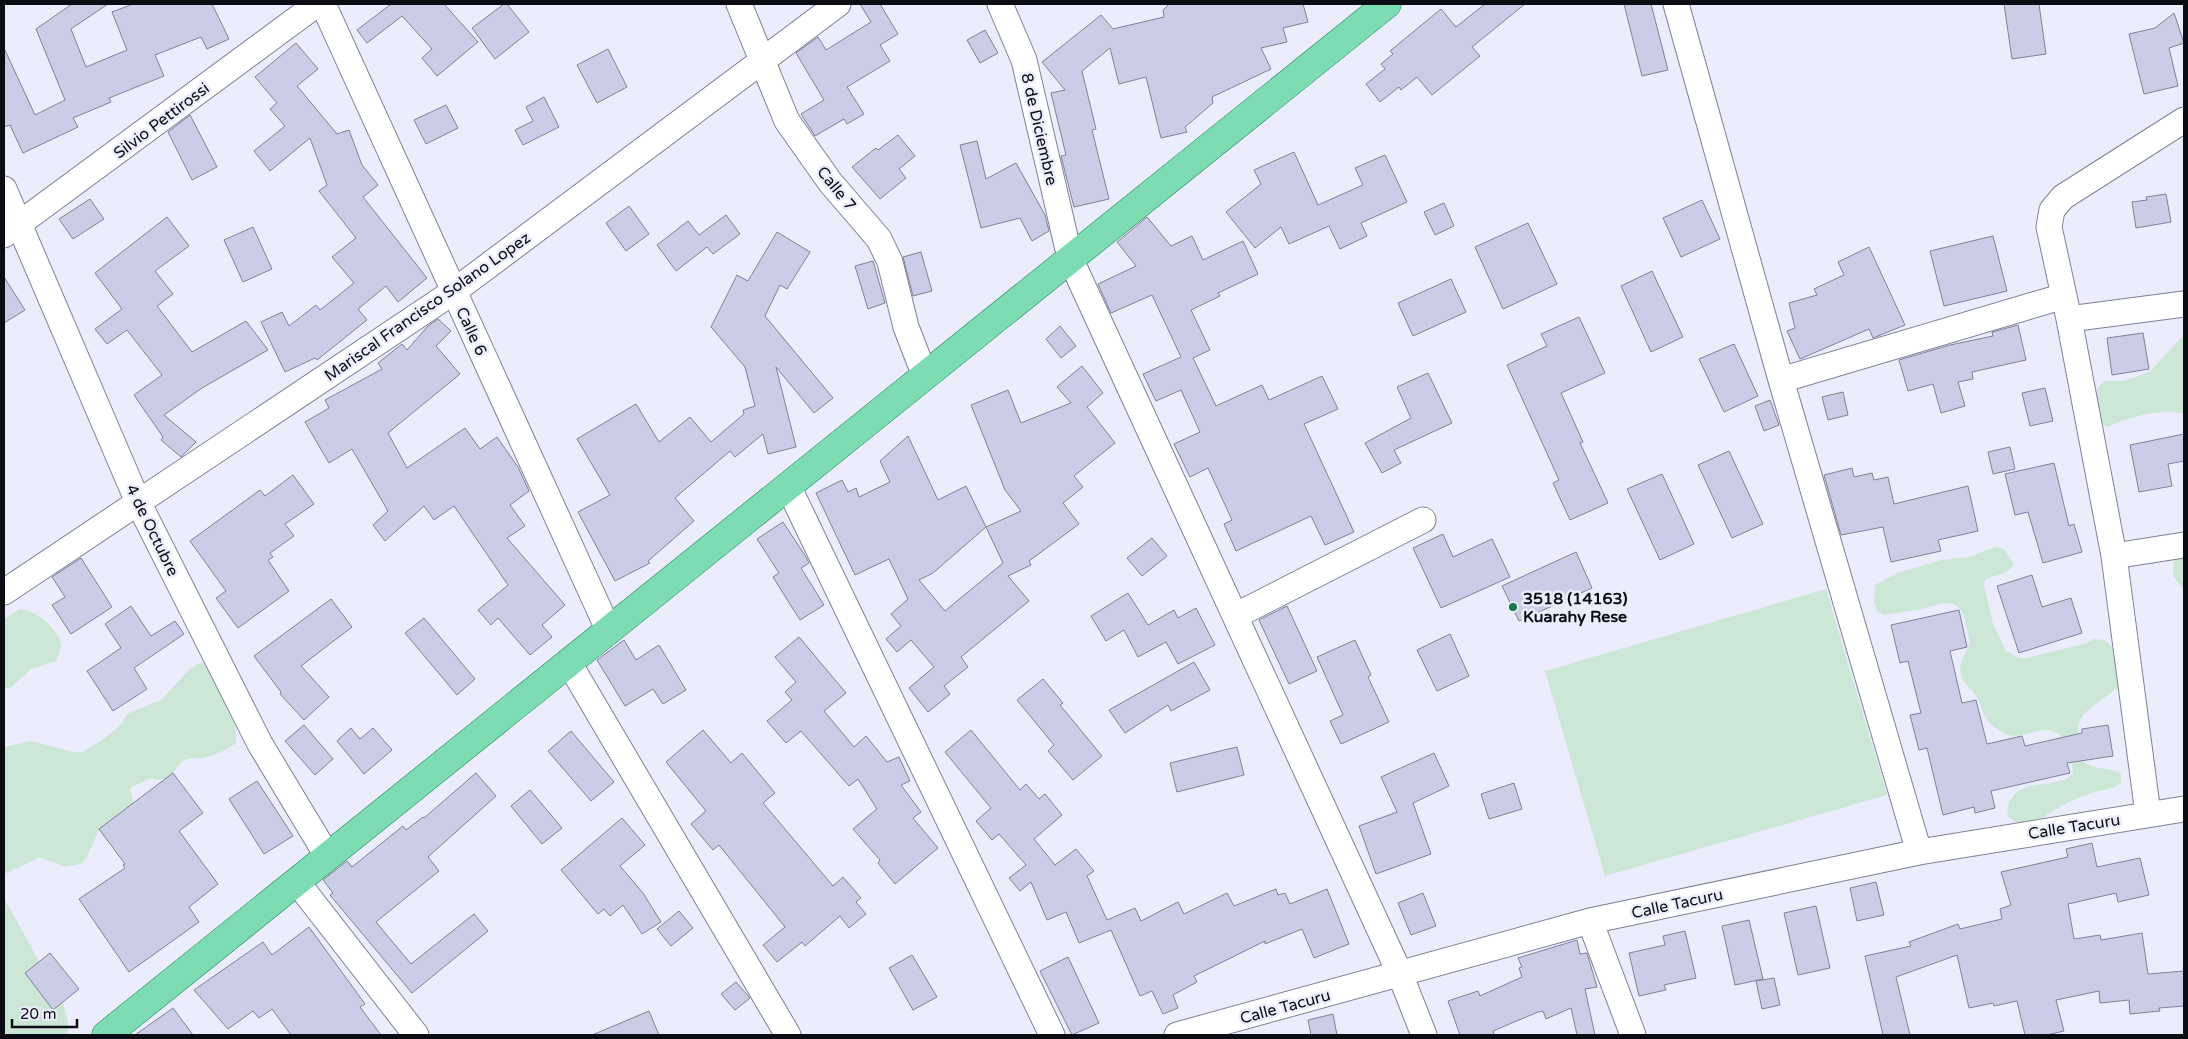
<svg xmlns="http://www.w3.org/2000/svg" width="2188" height="1039" font-family="'Varela Round',sans-serif">
<rect width="100%" height="100%" fill="#ebecfc"/>
<!-- green -->
<path fill="#cde7d7" d="M2184 335V414C2162 408 2128 417 2108 427L2100 424 2095 398 2097 388 2105 381H2124L2149 372Z
M1995 547 2004 549 2014 565C2002 578 1996 573 1985 580L1984 585 1993 624 2006 651 2022 659 2084 644 2094 639 2104 640 2114 649 2121 685C2087 713 2068 712 2083 761 2094 771 2109 766 2121 774V783C2113 790 2099 790 2089 794 2076 798 2063 804 2051 812 2046 815 2041 820 2036 822 2014 830 1998 815 2014 795 2025 780 2059 788 2073 774 2071 757 2068 730 2046 730 2035 730 2024 736 2013 736 2004 735 1995 728 1990 723 1983 717 1982 707 1978 699 1974 690 1964 685 1961 675 1957 659 1969 652 1969 643 1970 635 1966 627 1965 620 1958 592 1936 607 1918 610 1906 611 1896 613 1884 615L1877 611 1874 603 1875 585 1900 572 1942 560 1969 557Z
M2184 554V590L2173 576 2174 561Z
M1826 589 1887 795 1605 876 1545 671Z
M20 609C35 610 57 627 60 642 62 649 59 655 56 661L31 669 12 687 4 689V619Z
M206 662C218 685 238 715 236 743 227 750 215 755 203 758 198 759 192 758 187 759 172 765 176 785 151 778L130 788 134 806 98 832 87 857 81 864 64 867 40 857 4 874V747L30 741 73 752H83L105 738 119 726 129 713 161 700 190 669 197 664Z
M4 898 64 1006 68 1024V1035H4Z"/>
<!-- building -->
<path fill="#cbcde6" stroke="#81829a" fill-rule="evenodd" d="M72 4H108L71 29 86 67 127 50 112 12 133 4H212L229 39 207 49 201 37 155 55 164 76 109 98 111 102 73 118 78 127 23 153 10 125 4 127V48L35 115 65 100 36 29Z
M391 4H444L478 42 437 76 422 58 432 49 402 16 367 43 357 30Z
M504 4H507L529 32 495 59 472 28Z
M860 4H880L898 34 880 45 890 61 847 87 864 114 847 124 844 119 815 136 801 114 824 100 796 53 818 37 826 50 871 22Z
M1169 4H1303L1308 22 1283 28 1287 42 1261 48 1271 69 1212 97 1213 103 1185 127 1187 132 1161 138 1146 77 1119 84 1110 48 1082 71 1096 129 1092 130 1109 199 1074 207 1061 156 1066 155 1051 93 1065 90 1042 62 1101 15 1113 29 1164 17 1163 10Z
M1485 4H1525L1472 47 1480 56 1432 95 1417 77 1401 90 1399 87 1380 102 1366 84 1385 69 1381 64 1393 54 1390 51 1441 9 1456 27Z
M1624 4H1651L1668 70 1642 76Z
M2004 4H2039L2046 54 2012 59Z
M2174 13 2184 43 2169 48 2178 86 2144 94 2129 34 2155 28Z
M985 30 998 53 980 63 967 40Z
M296 43 318 69 297 86 337 134 349 130 362 165 378 185 363 197 427 278 398 302 386 286 358 309 367 320 317 360 315 358 285 372 261 322 282 312 289 326 316 305 320 310 354 283 332 257 356 238 319 191 327 185 310 138 270 171 254 151 285 126 270 109 277 103 255 77Z
M608 49 627 87 597 103 577 65Z
M544 97 559 127 523 145 515 130 533 121 526 107Z
M446 105 458 128 426 144 414 120Z
M190 115 217 167 192 180 168 132Z
M898 135 915 156 899 169 906 178 880 199 852 167 876 148 878 150Z
M977 141 986 179 1016 163 1045 215 1049 231 1032 241 1020 218 981 228 960 145Z
M1294 152 1318 205 1363 185 1355 168 1385 155 1407 202 1361 223 1367 236 1340 249 1329 226 1289 244 1281 227 1255 248 1226 212 1261 184 1254 170Z
M2166 194 2171 222 2136 228 2132 202 2147 200 2146 197Z
M90 199 104 219 73 239 59 219Z
M1702 200 1720 239 1681 257 1663 218Z
M1444 203 1454 226 1435 235 1424 212Z
M629 206 649 234 626 251 606 223Z
M726 215 740 234 713 254 707 247 676 271 657 245 688 221 699 235Z
M167 217 189 246 155 271 173 294 157 306 192 352 246 321 268 350 202 388 164 415 196 442 181 457 161 440 163 437 134 395 162 375 127 330 107 344 95 329 122 309 95 273Z
M1147 217 1171 246 1192 236 1203 260 1243 241 1258 274 1218 293 1220 296 1191 310 1210 350 1193 358 1216 406 1262 385 1269 400 1322 376 1338 409 1304 424 1354 532 1325 545 1311 516 1236 551 1224 524 1232 520 1208 468 1190 477 1174 444 1200 432 1181 390 1156 401 1143 374 1181 357 1152 295 1111 313 1098 284 1136 266 1117 242Z
M1528 223 1557 284 1503 309 1475 247Z
M253 227 272 269 243 282 224 240Z
M777 232 810 252 787 289 780 285 765 316 833 398 814 413 776 367 796 447 768 454 763 434 735 457 730 451 675 498 694 521 648 561 650 563 615 581 578 512 610 495 577 439 636 404 659 442 690 417 711 442 744 414 743 410 755 406 745 367 711 327 737 275 748 281Z
M1993 236 2007 291 1944 306 1930 251Z
M1869 247 1905 325 1873 338 1869 329 1800 359 1787 331 1795 328 1789 303 1817 295 1814 289 1844 275 1838 262Z
M921 252 932 291 913 296 903 257Z
M873 261 885 303 868 309 855 266Z
M1652 271 1683 337 1651 352 1621 286Z
M4 277 25 310 4 323Z
M1451 279 1466 312 1413 336 1398 303Z
M1579 317 1605 373 1561 393 1583 442 1580 443 1608 503 1570 520 1553 483 1559 480 1507 365 1547 346 1541 334Z
M438 319 451 331 436 346 460 374 388 433 407 468 465 428 480 449 497 437 518 467 529 491 510 505 525 526 507 538 565 605 542 625 552 637 530 655 498 618 491 625 478 610 508 585 454 506 434 520 424 506 385 541 373 525 388 511 352 449 329 463 305 422 329 408 325 400 382 369 378 363 402 344 407 350 428 326Z
M2018 325 2026 360 1972 372 1973 379 1958 382 1965 406 1941 413 1933 384 1908 391 1899 360 1950 345 1993 336 1992 332Z
M1060 326 1076 346 1061 358 1046 339Z
M2143 333 2149 369 2112 375 2107 338Z
M1734 344 1758 396 1724 412 1699 359Z
M1082 366 1103 393 1087 407 1115 443 1074 476 1083 487 1063 503 1079 524 1029 561 1031 565 1008 576 1029 601 961 657 968 667 944 686 950 694 928 712 909 688 934 667 911 640 897 652 886 639 901 626 891 614 908 599 889 559 855 575 816 493 842 480 848 492 856 488 859 497 890 482 880 461 908 436 938 500 966 486 986 527 1021 511 1005 490 971 405 1008 390 1021 423 1071 403 1057 387ZM986 527 1003 563 945 611 919 580 933 573Z
M1428 373 1452 423 1394 450 1401 463 1382 473 1365 443 1411 418 1397 387Z
M2045 388 2053 421 2030 426 2022 393Z
M1843 392 1848 415 1828 420 1822 397Z
M1770 400 1779 425 1764 431 1755 406Z
M2184 434V461L2168 464 2172 486 2139 492 2130 445Z
M2010 447 2015 469 1993 474 1988 452Z
M1729 451 1763 524 1732 538 1698 465Z
M2054 463 2069 526 2074 524 2082 552 2043 563 2028 512 2015 515 2005 474Z
M1852 468 1854 477 1872 473 1874 480 1888 477 1894 504 1968 486 1978 531 1938 540 1941 551 1891 562 1883 527 1841 535 1824 475Z
M1662 474 1694 544 1660 560 1627 489Z
M293 475 314 504 285 524 294 536 270 553 273 557 268 560 289 591 238 628 216 598 226 591 190 541 260 490 265 496Z
M783 522 806 557 809 563 801 568 824 605 800 620 773 577 779 573 757 539Z
M1443 534 1453 557 1492 539 1510 577 1441 608 1413 548Z
M1152 538 1167 556 1142 576 1127 558Z
M1576 552 1592 588 1519 621 1502 586Z
M81 558 112 607 71 634 52 605 65 597 52 577Z
M2032 575 2042 607 2071 598 2082 633 2019 653 1997 586Z
M1128 593 1148 625 1174 610 1178 618 1196 608 1215 645 1178 664 1166 642 1138 657 1124 630 1106 641 1091 616Z
M331 599 352 627 301 666 329 697 304 720 280 694 281 692 254 656Z
M131 606 151 636 175 621 184 634 134 668 147 689 113 711 87 671 121 648 105 624Z
M1287 606 1317 671 1289 684 1259 620Z
M1959 610 1967 647 1950 651 1962 703 1976 700 1987 744 2022 736 2025 746 2082 733V729L2108 725 2113 756 2067 763 2070 773 1991 791 1995 808 1975 813 1974 807 1943 815 1927 748 1919 750 1910 715 1921 713 1908 661 1900 663 1891 625Z
M424 618 475 679 457 695 405 633Z
M1450 634 1469 676 1437 691 1417 650Z
M799 637 846 693 824 711 854 747 866 736 887 762 899 757 910 781 901 785 921 812 913 818 938 848 895 884 878 863 880 860 853 829 877 809 858 779 849 786 801 731 786 743 767 721 792 700 785 692 796 682 775 657Z
M624 640 636 660 659 645 686 690 663 704 653 689 625 706 597 660Z
M1355 640 1371 675 1368 677 1389 722 1341 744 1330 721 1343 715 1317 657Z
M1194 662 1210 690 1171 711 1168 705 1125 733 1109 710Z
M1043 679 1063 703 1060 705 1102 756 1073 780 1048 751 1054 745 1017 700Z
M304 725 333 759 315 775 285 741Z
M351 728 360 739 373 728 392 750 364 774 337 741Z
M703 730 731 763 742 753 775 793 763 803 833 886 843 877 861 898 856 902 866 914 849 928 840 916 805 946 802 942 777 962 763 945 785 927 719 845 713 850 691 824 706 811 666 762Z
M971 730 1020 790 1026 784 1039 799 1045 794 1062 815 1034 839 1055 865 1076 849 1094 871 1087 876 1107 920 1135 908 1141 921 1178 902 1184 914 1227 893 1234 906 1276 889 1278 895 1285 893 1290 904 1327 889 1349 944 1314 958 1302 929 1265 944V941L1194 976 1197 982 1173 995 1178 1008 1163 1014 1152 991 1140 996 1111 930 1079 943 1066 912 1047 920 1031 882 1020 891 1009 878 1026 865 999 834 992 840 976 821 991 808 945 752Z
M571 731 614 782 591 801 548 751Z
M1237 747 1244 775 1177 792 1170 763Z
M1434 753 1449 786 1413 803 1431 854 1376 874 1359 826 1397 812 1381 777Z
M173 773 203 813 179 831 218 884 189 907 199 922 129 972 79 899 125 868 123 865 125 864 99 829Z
M476 773 496 796 428 857 439 871 376 922 411 964 474 914 488 931 412 993 330 895 333 893 323 880 347 861 352 867 403 826 406 830 423 817 424 818Z
M257 781 293 836 264 854 229 799Z
M1514 783 1522 809 1489 819 1481 794Z
M530 790 562 828 542 844 511 806Z
M622 818 645 845 620 866 643 893 661 922 642 934 623 905 610 916 604 909 598 914 561 870Z
M2092 843 2097 867 2140 858 2149 895 2118 902 2116 893 2068 904 2074 939 2100 935 2101 940 2142 933 2148 974 2184 971V1006L2159 1008 2160 1011 2130 1014 2129 1000 2100 1003 2099 991 2056 1000 2064 1031 2047 1035H2025L2017 1001 1994 1006 1993 1003 1969 1008 1957 955 1896 977 1910 1035H1883L1865 956 1911 946 1909 942 1958 924 1960 929 2002 919 2000 909 2011 905 2001 872 2068 857 2066 849Z
M1876 882 1884 915 1857 921 1850 888Z
M1423 893 1436 926 1411 935 1398 903Z
M1816 906 1830 968 1798 975 1784 913Z
M679 911 693 928 671 946 657 929Z
M1749 920 1763 979 1735 985 1722 926Z
M309 927 365 1004 360 1007 381 1035H291L272 1009 259 1018 253 1011 228 1029 194 990 263 942 272 955Z
M1685 931 1696 978 1664 985 1666 990 1639 996 1629 953 1665 945 1663 936Z
M1577 940 1580 954 1587 953 1597 987 1585 989 1595 1035H1577L1571 1008 1546 1019 1543 1011 1538 1012 1493 1031 1494 1035H1460L1448 1001 1478 991 1480 996 1522 977 1519 968 1522 967 1518 958Z
M50 953 79 989 53 1010 25 973Z
M912 955 937 997 913 1010 889 968Z
M1068 957 1099 1023 1072 1035 1040 971Z
M1774 978 1780 1005 1762 1009 1756 981Z
M736 982 750 998 735 1010 721 994Z
M173 1008 193 1035H135Z
M649 1011 659 1035H592Z
M1333 1014 1337 1035H1311L1308 1020Z"/>
<g fill="none" stroke-linecap="round" stroke-linejoin="round">
<!-- minor casing -->
<g stroke="#7f8198" stroke-width="27">
<path id="minor" d="M323 4 609 631
M739 4 787 121 830 182 879 239 890 262 906 327 925 376
M1000 4 1024 60 1070 258 1400 974 1424 1035
M1676 4 1781 380 1919 852
M4 189 138 502 260 744 328 857
M4 235 317 4
M2069 319 2184 304
M1781 380 2064 296
M788 486 1052 1035
M2114 556 2184 545
M4 592 453 292 838 4
M1235 616 1423 520
M569 663 788 1035
M2148 814 2114 556 2069 319 2049 227 2052 210 2063 197 2184 120
M297 882 416 1035
M1590 921 1633 1035
M1177 1035 1590 921 1919 852 2184 809"/>
</g>
<!-- primary casing -->
<g stroke="#1e845a" stroke-width="29">
<path id="primary" d="M106 1035 1387 4"/>
</g>
<!-- minor -->
<use href="#minor" stroke="#fff" stroke-width="25"/>
<!-- primary -->
<use href="#primary" stroke="#7ddcb2" stroke-width="28"/>
</g>
<!-- markers -->
<circle fill="#1b784e" stroke="#ebecfc" stroke-width="2" cx="1513" cy="607" r="5"/>
<g text-anchor="middle" stroke-width="5" stroke-linejoin="round" paint-order="stroke">
<!-- street labels -->
<g font-size="16" fill="#0c0c14" stroke="#ebecfc">
<text transform="translate(161 120) rotate(-37)" y="6">Silvio Pettirossi</text>
<text transform="translate(1040 129) rotate(77)" y="6">8 de Diciembre</text>
<text transform="translate(837 188) rotate(51)" y="6">Calle 7</text>
<text transform="translate(427 306) rotate(-35)" y="6">Mariscal Francisco Solano Lopez</text>
<text transform="translate(472 331) rotate(65)" y="6">Calle 6</text>
<text transform="translate(153 530) rotate(64)" y="6">4 de Octubre</text>
<text transform="translate(2074 826) rotate(-9)" y="6">Calle Tacuru</text>
<text transform="translate(1677 903) rotate(-12)" y="6">Calle Tacuru</text>
<text transform="translate(1285 1006) rotate(-15)" y="6">Calle Tacuru</text>
</g>
<!-- poi labels -->
<g font-size="16" font-weight="bold" fill="#0c0c14" stroke="#ebecfc" text-anchor="start">
<text x="1523" y="604">3518 (14163)<tspan x="1523" dy="18">Kuarahy Rese</tspan></text>
</g>
</g>
<!-- border -->
<rect width="2188" height="1039" fill="none" stroke="#0c0c14" stroke-width="10"/>
<!-- scale -->
<path d="M12 1019v8h65v-8" fill="none" stroke="#0c0c14" stroke-width="2.5"/>
<text x="20" y="1019" font-size="15" fill="#0c0c14" stroke="#ebecfc" stroke-width="4" paint-order="stroke">20 m</text>
</svg>
